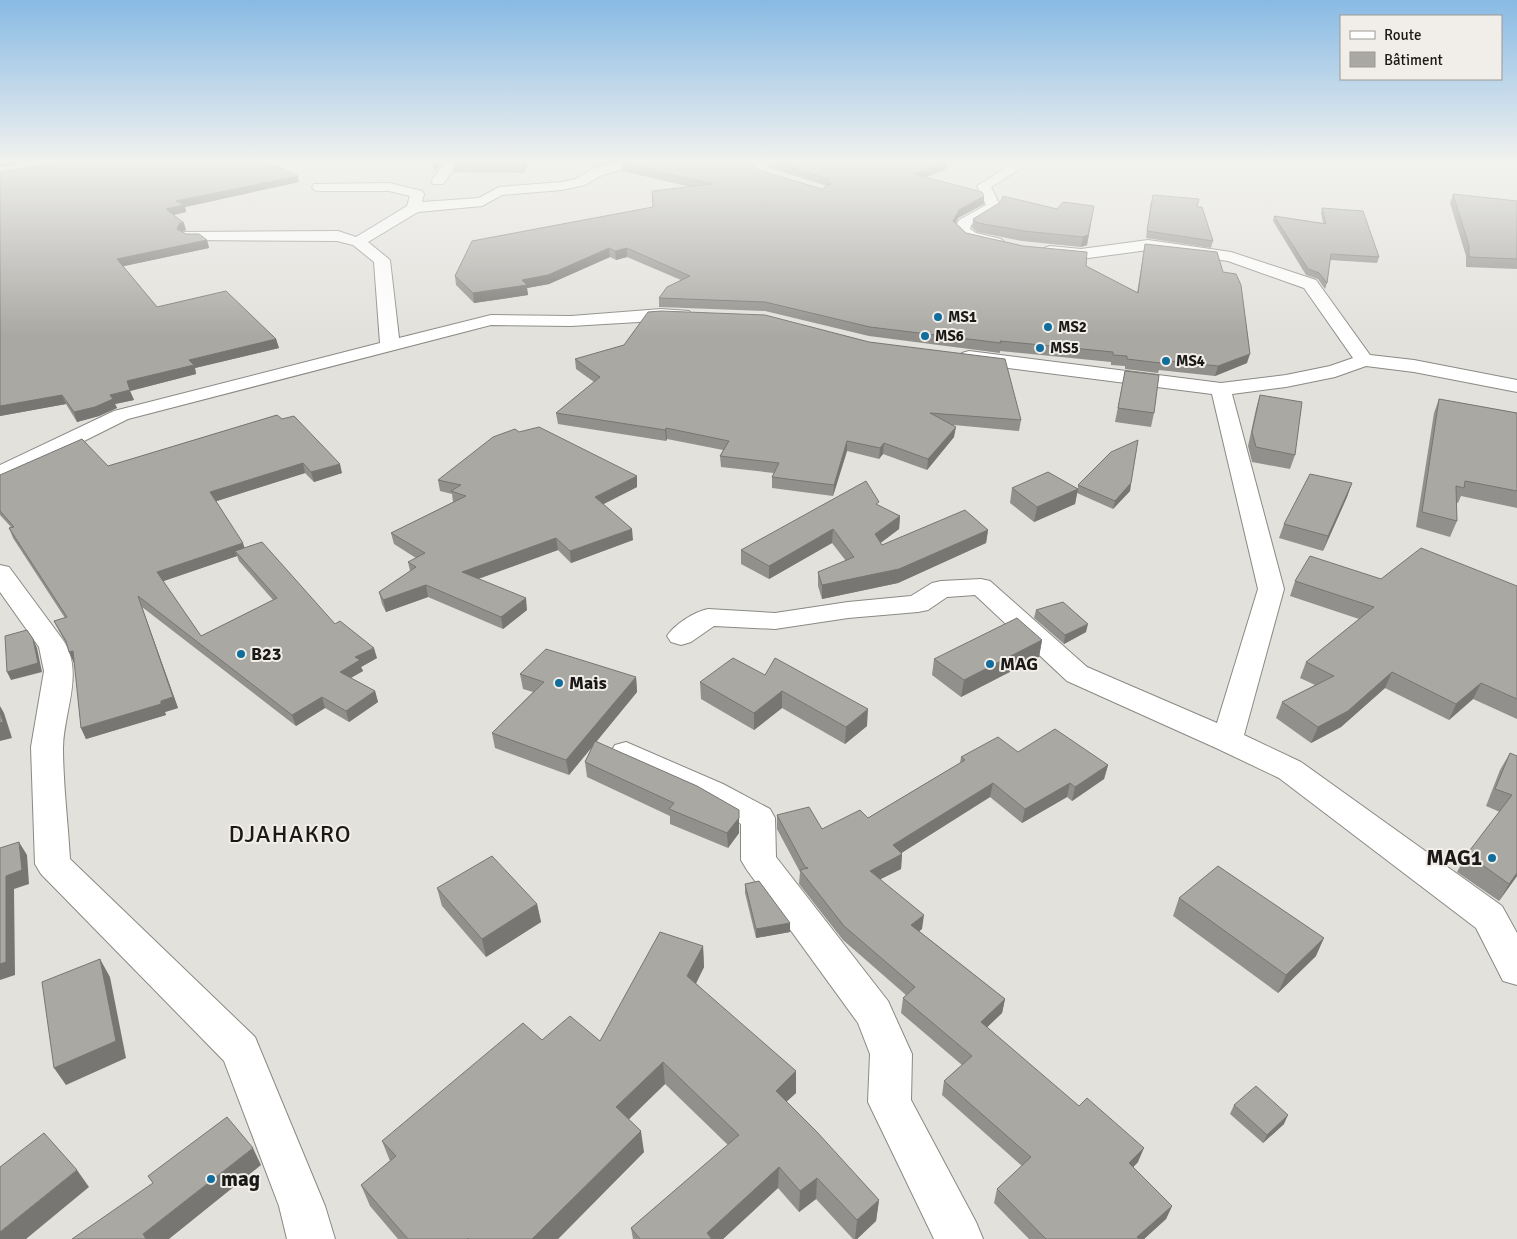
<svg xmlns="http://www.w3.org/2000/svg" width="1517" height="1239" font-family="Signika,sans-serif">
<rect width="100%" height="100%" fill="#e3e1dc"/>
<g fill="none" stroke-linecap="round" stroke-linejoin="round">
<!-- street casing -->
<g stroke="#8b8984" stroke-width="2">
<path id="street" d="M446 162H459L443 184H433L431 181Z
M618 162H632L631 167 602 175 585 185 562 190 502 195 482 206 418 212 368 242 390 260 399 338 491 315 571 316 661 309 689 311 692 315 689 319 571 326 491 325 128 419 8 479 0 481V465L114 411 380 343 374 262 353 245 337 241 189 240 184 238 181 235 184 232 338 231 356 237 407 206 410 196 389 191H319L314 190 312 187 314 184 389 183 422 191 424 194 422 202 479 198 499 187 562 182 576 179 592 169Z
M1015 162H1031L991 187 1001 207 999 210 971 225 970 229 976 233 1001 239 1004 242 1001 245C987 249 963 242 954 230L959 220 986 205 977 186Z
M1148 240 1231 252 1316 280 1370 355 1414 360 1517 380V392L1414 372 1366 366 1335 377 1286 387 1232 394 1284 589 1244 735 1301 762 1502 906 1517 933V985L1503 981 1476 928 1279 778 1216 748 1067 681 975 595 947 597 928 610 918 612 848 618 775 629 714 626 691 642 681 645 671 642 667 636C675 624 694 612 708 609L775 613 848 602 911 596 932 583 941 581 981 579 990 581 1087 667 1217 723 1258 589 1212 394 969 363 962 361 959 357 962 353 969 351 1221 383 1286 375 1330 366 1353 358 1304 288 1228 261 1148 250 1081 259 1044 254 1042 251 1044 248 1050 246 1081 249Z
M0 565 9 567 63 640C85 672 63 713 63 748 63 785 68 822 70 859L255 1037 325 1206 335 1239H287L279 1206 224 1061 41 874 35 864 31 747 44 671 39 647 0 592Z
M626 742 723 784 770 809 775 818 776 857 888 1001 912 1054 911 1100 976 1222 983 1239H934L868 1102 870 1054 858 1023 747 870 741 860V824L699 800 615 761 610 753 615 745Z"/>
</g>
<!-- street -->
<use href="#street" fill="#fff" fill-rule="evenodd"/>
</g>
<!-- wall -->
<path fill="#92908c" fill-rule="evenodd" d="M455 162H528L524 173 454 172 453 164Z
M582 162H610L597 166Z
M760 162 946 163 945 170 925 177 984 196V204L958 218 956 223 966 233 1086 266 1137 293 1145 244 1247 363 1215 376 1159 370 1158 373 1125 369V366L1111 365V362L1000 351V353L869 336 765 311 659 307V298L681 280 627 257 616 260 610 257 549 284 527 288 528 295 474 303 456 285 455 276 653 207 691 187 622 171V164L758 170 822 189 827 186 770 168Z
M0 172 299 182 185 207 186 212 174 215 186 230 183 231 182 232 186 234 207 240 209 248 123 266 157 307 276 339 279 348 195 368 196 374 130 391 134 400 115 404 117 408 99 416 77 422 66 404 0 416Z
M1453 194 1517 201V269L1466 267V256L1450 203Z
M1151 201 1197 207 1213 241 1211 248 1146 238Z
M1094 206 1087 245 1081 247 1022 241 977 232 972 228 973 219 1057 209Z
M1322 208 1379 257 1377 263 1330 260 1327 283 1325 289 1318 279 1306 275 1273 221 1274 216 1323 223 1321 213Z
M575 359 1021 420 1019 431 954 425V437L927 470 883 454 879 459 847 451 833 496 772 488V477L774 473 721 467 720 456 723 450 667 439 666 441 558 424 556 413 594 382 576 369Z
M1125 371 1154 413 1151 427 1115 422Z
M1260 395 1295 455 1290 469 1252 462 1248 446 1256 409Z
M1439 399 1517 413V508L1461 496 1458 503 1456 502 1457 521 1450 537 1416 527 1434 413Z
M277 415 342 473 314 482 305 473 216 501 245 548 335 624 377 658 361 667 363 671 351 678 375 691 378 702 349 722 325 708 296 726 142 607 178 708 165 712 166 715 86 739 81 728 75 663H74L69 652 67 645 59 631 54 621 65 618 13 538 9 528 11 527 0 515V475L108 466ZM237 556 239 561 273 600 201 636 163 581Z
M519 432 637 487 603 504 633 540 571 563 558 550 478 579 527 610 503 629 428 597 386 612 382 604 379 592 410 571 408 562 416 558 394 544 391 533 453 502 452 494 440 491 438 480Z
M1131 483 1130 491 1113 509 1077 493 1075 504 1034 522 1010 503 1012 488H1078V485Z
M1352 483 1347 497 1323 551 1279 538 1284 524Z
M879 506 900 516 899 529 880 543 882 545 988 530 986 543 898 583 822 599 818 586V572L846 561 832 543 769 579 741 564V550Z
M1295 581 1517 586V719L1473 699 1449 720 1385 688 1341 727 1311 743 1276 718 1282 702 1315 685 1300 678 1306 662 1359 619 1290 596Z
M1036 610 1086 632 1064 644 1034 618Z
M1042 640 1039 657 961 697 932 675 934 659Z
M520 674 636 677 637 692 596 742 739 833 728 848 670 824V816L587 777 585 762 592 747 569 775 495 748 492 733 533 692 523 689Z
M765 675 867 726 845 744 782 708 754 730 701 699 700 682Z
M1018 752 1108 765 1104 779 1072 801 1067 797 1022 823 990 797 901 853 902 854 901 869 880 879 922 929 919 931 1005 999 1002 1013 987 1027 1138 1162 1133 1167 1172 1206 1166 1219 1144 1239H1029L994 1203 997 1189 1022 1166 942 1095 944 1081 962 1065 901 1013 903 998 906 995 843 940 799 884 800 872 777 829V815L822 829 868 818 960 763 961 757Z
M1510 753 1517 876 1499 901 1457 872 1467 854 1500 812 1486 806 1500 770Z
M745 884 790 923V932L756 938 745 893Z
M437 888 537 904 541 922 486 957 442 906Z
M1179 898 1316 956 1278 993 1173 916Z
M703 946 704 967 696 983 796 1093 786 1102 879 1200 876 1221 857 1239H853L816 1199 799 1212 778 1188 723 1239H633L631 1228 728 1145 665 1084 628 1119 644 1152 558 1239H398L370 1206 361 1185 390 1161 382 1141 542 1040 600 1041Z
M1234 1105 1284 1124 1263 1143 1230 1114Z"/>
<!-- shaded-wall -->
<path fill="#777672" d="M0 162H28L0 167Z
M435 162H444L435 172 433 164Z
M524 162H528L524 173 523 165Z
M597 162H610L597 166Z
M946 163 945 170 913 182V174Z
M298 176 299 182 185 207 186 212 168 216 166 209 176 201Z
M984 196V204L958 218 952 229 953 221 959 210Z
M1094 206 1087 245 1081 247 1083 237Z
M180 223H184L186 230 183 231 180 236 177 229Z
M207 240 209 248 120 267 117 259Z
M609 248 610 257 549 284 527 288 528 295 474 303 473 293 522 280Z
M627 248V257L616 260 615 251Z
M276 339 279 348 195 368 196 374 130 391 134 400 115 404 117 408 99 416 77 422 74 412 110 395 127 381 189 360Z
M1250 354 1247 363 1215 376 1218 366Z
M62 395 66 404 0 416V406Z
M956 427 954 437 927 470 928 459Z
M666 428 667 439 666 441 665 430Z
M847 441V451L833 496 834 485Z
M884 443 883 454 879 459 880 448Z
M303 463 305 473 214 502 210 492Z
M340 464 342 473 314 482 311 472Z
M637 476V487L596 508 595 497Z
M1131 483 1130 491 1113 509 1115 501Z
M1352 483 1347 497 1323 551 1328 536Z
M1078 489 1075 504 1034 522 1037 507Z
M900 516 899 529 874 548 875 534Z
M632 529 633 540 571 563 570 551Z
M833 529 832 543 769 579V566Z
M988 530 986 543 898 583 822 599V585Z
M556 538 558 550 464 584 462 572Z
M243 543 246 553 235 551 237 556 161 582 157 572Z
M426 585 428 597 386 612 383 600Z
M138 596 178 708 165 712 166 715 86 739 81 728Z
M526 598 527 610 503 629 501 617Z
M1088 624 1086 632 1064 644 1065 635Z
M33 639 37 648 42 672 11 680 7 672Z
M1042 640 1039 657 961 697 964 680Z
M374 648 377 658 361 667 363 671 343 682 340 672 355 657Z
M73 651 78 662 74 663 69 652Z
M1392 672 1385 688 1341 727 1311 743 1318 727Z
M636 677 637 692 569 775 566 760Z
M1481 683 1473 699 1449 720 1456 704Z
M375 691 378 702 349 722 346 711Z
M782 691V708L754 730V713Z
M322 697 325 708 296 726 292 715Z
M0 706 4 713 12 738 0 741Z
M868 709 867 726 845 744 846 727Z
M1108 765 1104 779 1072 801 1075 787Z
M993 783 990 797 892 859 893 845Z
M1070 783 1067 797 1022 823 1025 809Z
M739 810V833L728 848 727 833Z
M19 842 27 855 29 884 14 889 15 975 0 980V964L6 876Z
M902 854 901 869 869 885 870 871Z
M1517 873V876L1499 901 1509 884Z
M537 904 541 922 486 957 482 939Z
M924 915 922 929 909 939 911 925Z
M790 923V932L756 938V929Z
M1324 938 1316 956 1278 993 1286 975Z
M703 946 704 967 689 998 687 976Z
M100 959 110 977 126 1058 66 1085 54 1068Z
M1005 999 1002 1013 978 1036 981 1022Z
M663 1062 665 1084 619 1129 616 1107Z
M796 1071V1093L775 1112 776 1091Z
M1288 1115 1284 1124 1263 1143 1267 1135Z
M641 1131 644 1152 558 1239H532Z
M253 1148 261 1165 169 1239H146L143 1234Z
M1144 1148 1138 1162 1124 1177 1129 1163Z
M779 1167 778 1188 723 1239H707V1233Z
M77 1170 89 1187 26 1239H0V1232Z
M817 1178 816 1199 799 1212 800 1191Z
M879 1200 876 1221 857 1239H855L857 1220Z
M1172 1206 1166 1219 1144 1239H1136L1137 1237Z"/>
<!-- building -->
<path fill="#aaa8a3" stroke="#777672" d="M58 162H267L298 176 176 201 184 205 166 209 184 223H180L177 229 186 234H199L207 240 117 259 157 307 226 291 276 339 189 360 194 365 127 381 130 390 110 395 113 399 95 407 74 412 62 395 0 406V172Z
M455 162H524L523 165 453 164Z
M626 162H749L758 170 822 189 831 184 828 179 775 162 946 163 913 174 982 192 984 196 959 210 953 221 966 233 1023 246 1087 252 1086 266 1138 293 1145 244 1217 252 1223 272 1236 274 1241 285 1250 354 1218 366 1161 360 1160 363 1127 359V356L1113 355V352L1000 341 1001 343 870 327 765 302 659 298 667 287 690 276 627 248 615 251 609 248 548 275 522 280 527 285 473 293 455 276 472 241 653 207 652 191 713 184 622 164Z
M1453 194 1517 201V259L1469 257V246Z
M1153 195 1199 199 1197 207H1202L1213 241 1147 231Z
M1003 196 1057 209 1063 202 1094 206 1088 235 1083 237 1024 231 978 223 973 219 1001 202Z
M1322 208 1363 211 1379 257 1331 254 1327 283 1319 273 1308 269 1274 216 1326 224Z
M661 311 765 315 869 342 1005 359 1021 420 930 413 956 427 928 459 884 443 880 448 847 441 834 485 772 477 779 463 720 456 729 441 666 428 665 430 556 413 600 377 575 359 624 345 648 312Z
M1125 371 1159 375 1154 413 1118 408Z
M1260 395 1302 402 1295 455 1256 447 1252 432Z
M1439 399 1517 413V491L1465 481 1464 488 1456 486 1457 521 1422 512Z
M277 415 282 419 294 416 340 464 311 472 303 463 210 492 243 543 157 572 201 636 277 598 235 551 262 542 335 624 340 621 374 648 355 657 360 660 340 672 375 691 346 711 322 697 292 715 138 596 173 697 161 701V704L81 728 73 651 69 652 66 641 54 621 67 617 9 528 14 527 0 511V475L82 439 108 466Z
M539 427 637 476 595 497 632 529 570 551 556 538 462 572 526 598 501 617 426 585 383 600 379 592 416 567 408 562 425 553 391 533 466 496 451 491 461 485 438 480 493 437 515 429 519 432Z
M1138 440 1131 483 1115 501 1078 485 1111 452Z
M1048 472 1078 489 1037 507 1012 488Z
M1310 474 1352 483 1328 536 1284 524Z
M866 481 879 502 876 504 900 516 875 534 882 545 965 510 988 530 899 569 822 585 818 572 854 557 833 529 769 566 741 550Z
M1421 548 1517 586V699L1481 683 1456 704 1392 672 1348 711 1318 727 1282 702 1334 676 1306 662 1374 607 1295 581 1310 556 1381 579Z
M1063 602 1088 624 1065 635 1036 610Z
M1017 618 1042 640 964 680 934 659Z
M27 630 33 639 38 663 7 672 5 636Z
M546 649 636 677 566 760 492 733 544 682 520 674Z
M733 658 765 675 775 658 868 709 846 727 782 691 754 713 700 682Z
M0 712 3 722 0 723Z
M1055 729 1108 765 1075 787 1070 783 1025 809 993 783 893 845 902 854 870 871 924 915 911 925 1005 999 981 1022 1079 1106 1087 1098 1144 1148 1129 1163 1172 1206 1137 1237 1139 1239H1046L997 1189 1031 1157 944 1081 972 1056 903 998 915 987 844 926 800 870 808 868 805 867 777 815 809 807 822 829 860 810 868 818 965 760 961 757 998 737 1018 752Z
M595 741 697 786 739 810V818L727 833 669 809 674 803 585 762Z
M1510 753 1517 756V873L1509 884 1467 854 1512 795 1495 789Z
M19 842 22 870 6 876V962L0 964V848Z
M492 856 537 904 482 939 437 888Z
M1218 866 1324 938 1286 975 1179 898Z
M759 881 790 923 756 929 745 884Z
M660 932 703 946 687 976 796 1071 776 1091 817 1132 879 1200 857 1220 817 1178 800 1191 779 1167 707 1233 712 1239H640L631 1228 739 1135 663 1062 616 1107 641 1131 532 1239H469L468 1238V1239H408L361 1185 396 1156 382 1141 523 1023 542 1040 570 1016 600 1041Z
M100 959 116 1041 54 1068 42 982Z
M1256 1086 1288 1115 1267 1135 1234 1105Z
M227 1117 253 1148 143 1234 146 1239H72L153 1183 148 1176Z
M44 1133 77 1170 0 1232V1167Z"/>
<!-- sky -->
<linearGradient id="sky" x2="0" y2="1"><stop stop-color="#88bae4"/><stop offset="0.48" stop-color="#f2f2ef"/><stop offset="1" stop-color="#f2f2ef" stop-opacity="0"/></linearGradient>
<rect width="1517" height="336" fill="url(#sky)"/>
<!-- markers -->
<g fill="#116d9c" stroke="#f1eee9" stroke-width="2">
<circle cx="938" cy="317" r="5"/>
<circle cx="1048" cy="327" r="5"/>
<circle cx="925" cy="336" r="5"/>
<circle cx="1040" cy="348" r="5"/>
<circle cx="1166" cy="361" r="5"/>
<circle cx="241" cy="654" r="5"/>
<circle cx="990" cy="664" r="5"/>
<circle cx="559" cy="683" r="5"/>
<circle cx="1492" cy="858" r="5"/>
<circle cx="211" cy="1179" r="5"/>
</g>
<g text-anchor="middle" stroke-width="4" stroke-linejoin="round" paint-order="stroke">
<!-- far-poi labels -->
<g font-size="15" font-weight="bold" fill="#1a1917" stroke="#f1eee9" text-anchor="start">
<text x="948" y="322">MS1</text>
<text x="1058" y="332">MS2</text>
<text x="935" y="341">MS6</text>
<text x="1050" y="353">MS5</text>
<text x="1176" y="366">MS4</text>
</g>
<!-- poi labels -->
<g font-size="18" font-weight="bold" fill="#1a1917" stroke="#f1eee9" text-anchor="start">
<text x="251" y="660">B23</text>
<text x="1000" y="670">MAG</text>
<text x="569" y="689">Mais</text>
</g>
<!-- near-poi labels -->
<g font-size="21" font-weight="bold" fill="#1a1917" stroke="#f1eee9" text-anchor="end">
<text x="1482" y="865">MAG1</text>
<text x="221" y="1186" text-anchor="start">mag</text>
</g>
<!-- near-quarter labels -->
<g font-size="24" letter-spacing="1" fill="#1a1917" stroke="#f1eee9">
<text x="290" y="842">DJAHAKRO</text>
</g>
</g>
<!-- legend -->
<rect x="1340" y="15" width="162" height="65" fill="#f1eee9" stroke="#9b9995"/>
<rect x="1350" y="31" width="25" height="8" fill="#ffffff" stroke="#9b9995"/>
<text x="1384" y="40" font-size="15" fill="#1a1917">Route</text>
<rect x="1350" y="52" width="25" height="15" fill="#aaa8a3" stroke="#9b9995"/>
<text x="1384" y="65" font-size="15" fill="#1a1917">Bâtiment</text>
</svg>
